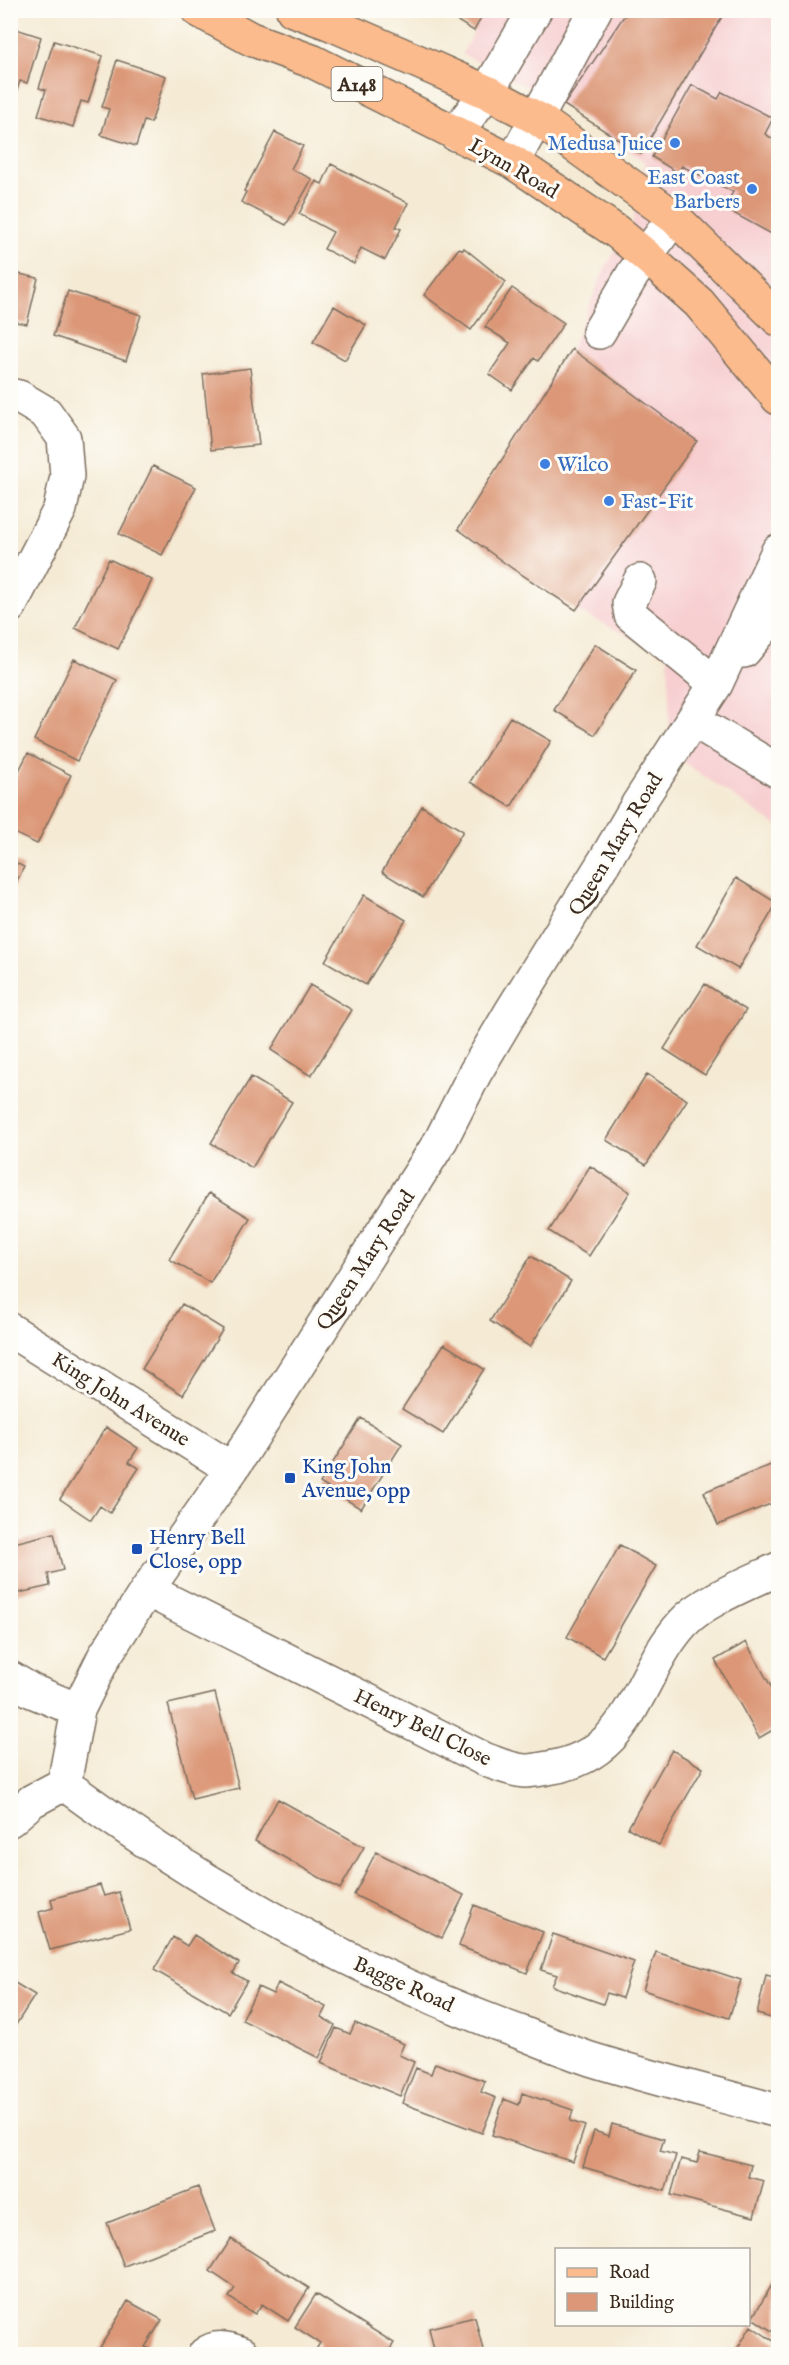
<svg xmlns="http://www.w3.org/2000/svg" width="789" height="2365" viewBox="0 0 789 2365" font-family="'IM FELL English',serif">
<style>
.built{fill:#f7cfd1}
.building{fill:#db9777}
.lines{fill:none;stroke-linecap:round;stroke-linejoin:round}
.minor-casing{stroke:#7c6e5e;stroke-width:36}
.major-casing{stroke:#7c6e5e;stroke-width:36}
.minor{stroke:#fff;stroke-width:33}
.major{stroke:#fbbb8d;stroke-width:33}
.shop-dot{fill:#3f7fe0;stroke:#fdfcf7;stroke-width:2}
.transit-dot{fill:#1a4fb4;stroke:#fdfcf7;stroke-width:2}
.labels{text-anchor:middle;stroke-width:6;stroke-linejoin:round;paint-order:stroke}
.shield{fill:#fdfcf7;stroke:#75695f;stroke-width:1.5}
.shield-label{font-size:20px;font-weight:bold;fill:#3b2a1e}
.shop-label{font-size:21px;fill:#366cbe;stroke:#fdfcf7;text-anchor:end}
.street-label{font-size:21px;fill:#3b2a1e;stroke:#fdfcf7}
.transit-label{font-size:21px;fill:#164399;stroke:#fdfcf7;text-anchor:start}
</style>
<rect width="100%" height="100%" fill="#fdfcf7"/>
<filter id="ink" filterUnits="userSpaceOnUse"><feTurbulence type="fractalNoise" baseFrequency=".0167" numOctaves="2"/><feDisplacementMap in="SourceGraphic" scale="12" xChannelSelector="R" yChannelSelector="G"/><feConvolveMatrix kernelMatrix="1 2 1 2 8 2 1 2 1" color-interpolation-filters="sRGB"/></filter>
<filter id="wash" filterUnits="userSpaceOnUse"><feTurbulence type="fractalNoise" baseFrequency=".008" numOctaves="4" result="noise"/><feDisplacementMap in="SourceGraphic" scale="24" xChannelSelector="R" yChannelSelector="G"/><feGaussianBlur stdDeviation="1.35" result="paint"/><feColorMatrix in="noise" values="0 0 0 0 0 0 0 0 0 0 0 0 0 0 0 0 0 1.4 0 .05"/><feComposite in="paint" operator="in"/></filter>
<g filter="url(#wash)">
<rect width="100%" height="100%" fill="#f5ebd5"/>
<path class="built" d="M 485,11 L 778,11 L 778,827 L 670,753 L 668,656 L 576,610 L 466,536 L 501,470 L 519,444 L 513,439 L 572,347 L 604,270 L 633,221 L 639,183 L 646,163 L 562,104 L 462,54 Z"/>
<g id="blocks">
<path class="building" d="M 439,10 L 485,10 L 474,31 Z
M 628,10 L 726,10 L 641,154 L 564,105 Z
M 10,27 L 41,37 L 27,83 L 20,81 L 11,108 Z
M 54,41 L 103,56 L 88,103 L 81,101 L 73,127 L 38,115 L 46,90 L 39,88 Z
M 117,60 L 166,76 L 151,123 L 144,121 L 136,146 L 101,135 L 109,109 L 102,107 Z
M 692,85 L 718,99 L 722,92 L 773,118 L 765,134 L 778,142 L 778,235 L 777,237 L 724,208 L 733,192 L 682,166 L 678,173 L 652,157 Z
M 275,132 L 303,146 L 291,169 L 312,179 L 286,225 L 241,202 L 246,192 L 244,191 Z
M 331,164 L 408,203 L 396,227 L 401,229 L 385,260 L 361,248 L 354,264 L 324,249 L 333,232 L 299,214 L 316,181 L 322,184 Z
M 459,248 L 463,250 L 464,248 L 506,282 L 471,330 L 424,295 Z
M 10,272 L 38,278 L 27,324 L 10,321 Z
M 512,288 L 564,323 L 538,361 L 534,358 L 512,390 L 489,374 L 510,343 L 485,327 Z
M 68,291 L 141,315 L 126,361 L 53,336 Z
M 334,306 L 366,325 L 345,360 L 313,342 Z
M 572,349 L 697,441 L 576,610 L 513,569 L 458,529 Z
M 250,368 L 259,445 L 211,450 L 203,374 Z
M 153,466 L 196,487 L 162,555 L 119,534 Z
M 109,559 L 152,580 L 118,649 L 75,628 Z
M 595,644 L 636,670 L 595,735 L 554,710 Z
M 74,659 L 117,680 L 77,761 L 34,740 Z
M 510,717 L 551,741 L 511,807 L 470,782 Z
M 28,753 L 71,775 L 37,844 L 10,831 L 10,788 Z
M 422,806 L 463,831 L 423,897 L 382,872 Z
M 10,860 L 24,867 L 10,894 Z
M 736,878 L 777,903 L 738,969 L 697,945 Z
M 364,895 L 406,920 L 366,985 L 325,961 Z
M 705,984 L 746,1010 L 705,1075 L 664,1049 Z
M 310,985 L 352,1010 L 311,1076 L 271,1050 Z
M 647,1074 L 687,1100 L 646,1165 L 606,1140 Z
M 251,1077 L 292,1102 L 252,1168 L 211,1143 Z
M 590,1166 L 630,1192 L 589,1256 L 549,1231 Z
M 209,1193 L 250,1218 L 210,1283 L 169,1259 Z
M 531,1256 L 571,1281 L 530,1347 L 490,1321 Z
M 182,1304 L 223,1329 L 183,1395 L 142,1369 Z
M 444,1344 L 484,1369 L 443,1434 L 402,1409 Z
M 361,1418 L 402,1444 L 361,1509 L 320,1483 Z
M 106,1427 L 138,1448 L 129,1462 L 139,1468 L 110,1513 L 100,1506 L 91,1520 L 60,1499 Z
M 778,1462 L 778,1501 L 718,1525 L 704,1492 Z
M 54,1533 L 63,1570 L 48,1574 L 50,1586 L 10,1595 L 10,1544 Z
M 620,1545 L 656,1566 L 603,1657 L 567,1637 Z
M 746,1642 L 778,1699 L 778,1727 L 759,1738 L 715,1660 Z
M 215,1693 L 239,1788 L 192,1799 L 168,1704 Z
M 672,1750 L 703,1768 L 659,1845 L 628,1828 Z
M 278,1799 L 364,1847 L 340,1889 L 255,1841 Z
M 376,1852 L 464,1895 L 442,1938 L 354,1895 Z
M 100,1885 L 104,1896 L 119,1892 L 130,1929 L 50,1950 L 39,1912 L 53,1908 L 51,1899 Z
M 474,1905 L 543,1932 L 527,1973 L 459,1946 Z
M 553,1934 L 634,1962 L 622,1998 L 607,1993 L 603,2004 L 552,1986 L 557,1975 L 541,1970 Z
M 194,1935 L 239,1963 L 233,1973 L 247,1981 L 228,2013 L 154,1970 L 173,1937 L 187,1946 Z
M 656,1952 L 741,1980 L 729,2018 L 643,1990 Z
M 766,1975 L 778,1978 L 778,2020 L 757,2014 Z
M 10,1980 L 35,1995 L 10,2034 Z
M 278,1983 L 326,2007 L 321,2017 L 335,2025 L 319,2058 L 242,2020 L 258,1987 L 273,1994 Z
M 355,2023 L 404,2044 L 399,2055 L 414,2062 L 400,2096 L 321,2063 L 336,2028 L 350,2034 Z
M 435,2063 L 485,2081 L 481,2092 L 496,2098 L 482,2133 L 402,2103 L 416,2068 L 431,2074 Z
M 522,2093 L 573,2110 L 570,2121 L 585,2126 L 573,2162 L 492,2135 L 504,2099 L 519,2105 Z
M 612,2124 L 664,2139 L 660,2151 L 676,2155 L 665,2191 L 583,2167 L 594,2131 L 609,2136 Z
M 700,2152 L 751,2165 L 748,2177 L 764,2181 L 754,2217 L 671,2195 L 681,2159 L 697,2163 Z
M 198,2187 L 215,2231 L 124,2266 L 107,2223 Z
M 231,2239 L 309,2288 L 288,2321 L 262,2304 L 255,2314 L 242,2306 L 229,2297 L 235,2288 L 210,2271 Z
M 778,2275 L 778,2335 L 752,2318 Z
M 316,2294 L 394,2343 L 387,2354 L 314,2353 L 320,2343 L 295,2327 Z
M 128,2301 L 162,2320 L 145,2347 L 158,2354 L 96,2354 Z
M 475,2317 L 484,2354 L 435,2354 L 429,2328 Z
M 751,2326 L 778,2344 L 778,2354 L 734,2354 Z"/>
</g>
</g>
<g filter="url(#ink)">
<use href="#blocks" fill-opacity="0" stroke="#7c6e5e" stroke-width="1.5"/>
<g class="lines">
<defs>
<path id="minor" d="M 455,134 L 487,92 L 535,10
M 513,162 L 595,10
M 599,332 L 633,274 L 674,217
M 10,395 L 19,397 L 46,413 L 64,438 L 67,476 L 60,509 L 10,606
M 640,581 L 629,603 L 631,615 L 716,684
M 744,651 L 778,610
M 693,720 L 778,771
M 10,1330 L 232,1469
M 147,1590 L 486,1760 C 498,1764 513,1771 526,1771 C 533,1771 541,1769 548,1768 C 635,1755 634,1677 683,1623 C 703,1601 751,1582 778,1569
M 10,1678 L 32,1691 L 78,1710
M 64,1784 C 204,1887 358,1973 522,2033 C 544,2042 567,2051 590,2059 C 652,2078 716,2094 778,2111
M 10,1820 L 32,1801 L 64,1784 L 78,1710 L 104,1657 L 147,1590 L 232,1469 L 441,1140 L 475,1073 L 511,1012 L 604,862 L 638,804 L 716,684 L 778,551
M 205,2354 C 216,2345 229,2348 242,2354"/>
<path id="major" d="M 198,10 L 251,39 L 314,62 L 513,162 L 617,232 L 646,256 L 699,303 L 778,398
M 293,10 L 329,23 L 435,69 L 487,92 L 538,119 L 674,217 L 778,319"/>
</defs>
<use href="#minor" class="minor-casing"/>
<use href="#major" class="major-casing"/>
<use href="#minor" class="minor"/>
<use href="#major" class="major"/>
</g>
</g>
<g class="shop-dot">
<circle cx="675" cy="143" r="6"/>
<circle cx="752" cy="189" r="6"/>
<circle cx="545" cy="464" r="6"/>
<circle cx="609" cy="501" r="6"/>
</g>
<g class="transit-dot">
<rect x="284" y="1472" width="12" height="12" rx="3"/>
<rect x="131" y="1543" width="12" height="12" rx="3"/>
</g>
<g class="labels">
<rect class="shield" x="331.5" y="67" width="51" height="34" rx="4.5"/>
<g class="shield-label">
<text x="357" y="91">A148</text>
</g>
<g class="shop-label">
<text x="663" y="150">Medusa Juice</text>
<text x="740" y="184">East Coast<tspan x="740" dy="24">Barbers</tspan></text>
<text x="557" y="471" text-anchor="start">Wilco</text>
<text x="621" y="508" text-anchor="start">Fast-Fit</text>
</g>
<g class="street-label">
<text transform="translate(514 168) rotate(30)" y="7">Lynn Road</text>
<text transform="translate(615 844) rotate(-59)" y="7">Queen Mary Road</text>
<text transform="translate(365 1260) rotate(-57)" y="7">Queen Mary Road</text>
<text transform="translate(121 1399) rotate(32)" y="7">King John Avenue</text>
<text transform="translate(423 1727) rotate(26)" y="7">Henry Bell Close</text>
<text transform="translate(404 1984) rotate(24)" y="7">Bagge Road</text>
</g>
<g class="transit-label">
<text x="302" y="1473">King John<tspan x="302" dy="24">Avenue, opp</tspan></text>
<text x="149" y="1544">Henry Bell<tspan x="149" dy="24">Close, opp</tspan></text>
</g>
</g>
<rect width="789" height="2365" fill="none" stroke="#fdfcf7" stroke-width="36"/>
<rect x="555" y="2248" width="195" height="78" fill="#fdfcf7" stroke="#afa8a0" stroke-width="1.5"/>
<rect x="567" y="2268" width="30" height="9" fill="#fbbb8d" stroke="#afa8a0" stroke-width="1.5"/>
<text x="609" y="2278" font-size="18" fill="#3b2a1e">Road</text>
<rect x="567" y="2293" width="30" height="18" fill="#db9777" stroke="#afa8a0" stroke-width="1.5"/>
<text x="609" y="2308" font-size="18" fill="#3b2a1e">Building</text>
</svg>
